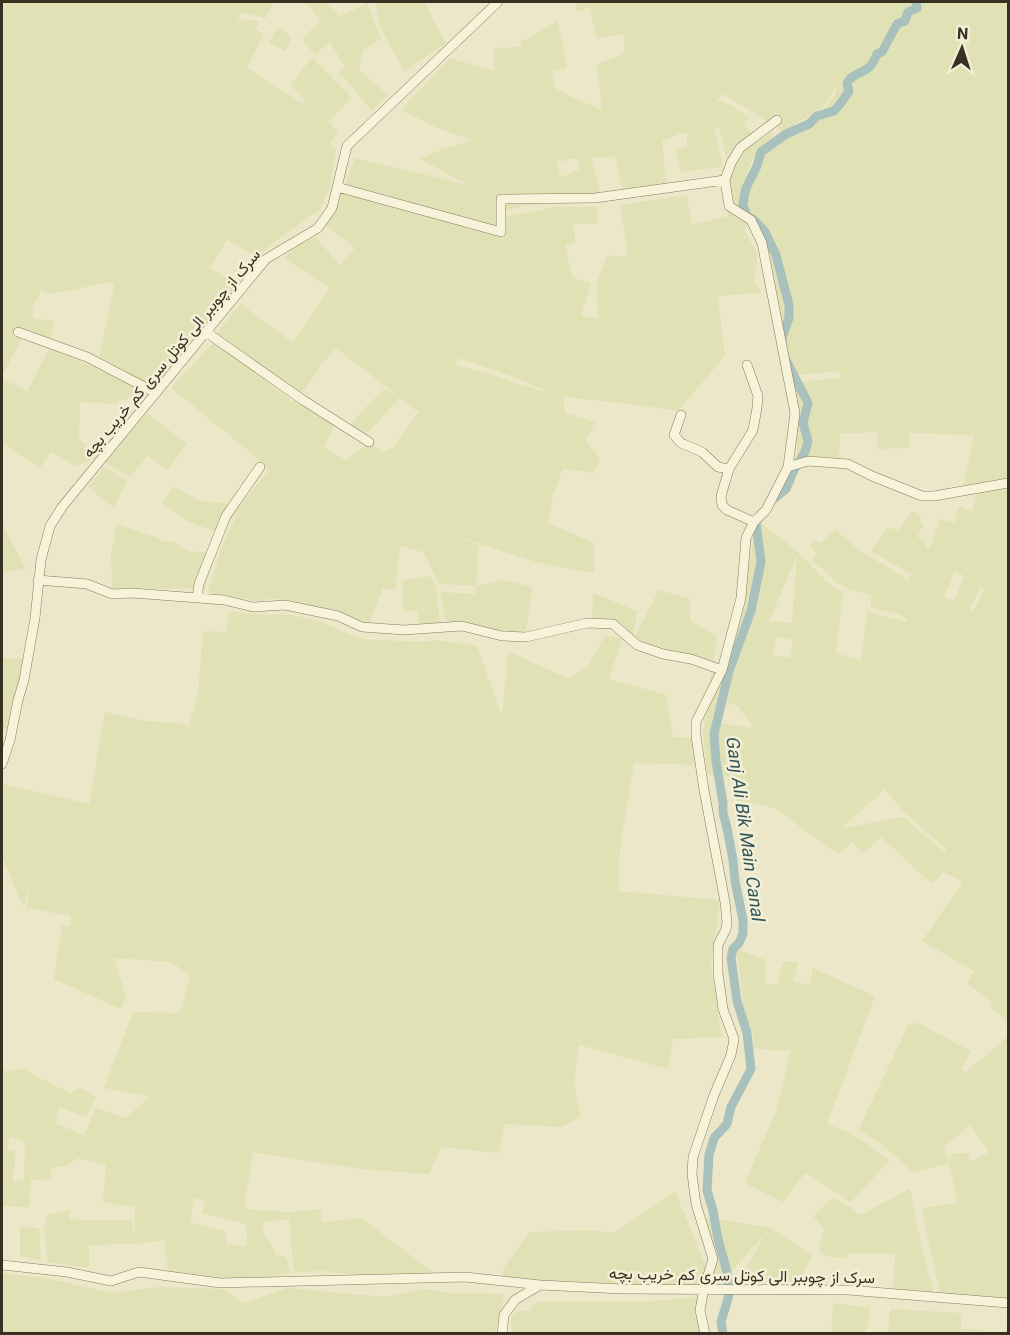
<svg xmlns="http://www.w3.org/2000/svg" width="1010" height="1335" viewBox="0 0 1010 1335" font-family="Georgia,Vazirmatn,serif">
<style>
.farmland{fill:#e1e1b6;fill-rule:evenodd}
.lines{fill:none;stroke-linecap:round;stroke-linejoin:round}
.canal{stroke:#a9c1bd;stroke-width:9}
.minor-casing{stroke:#877a5e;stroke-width:10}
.minor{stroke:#f7f3db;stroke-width:9}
.labels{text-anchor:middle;stroke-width:5;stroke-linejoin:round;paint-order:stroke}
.street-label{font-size:16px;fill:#393021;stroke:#f4f0d7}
.water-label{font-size:18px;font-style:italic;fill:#315457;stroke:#f4f0d7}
</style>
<rect width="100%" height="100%" fill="#ece7c8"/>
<path class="farmland" d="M 2,2 L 273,2 L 266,18 L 240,12 L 238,19 L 259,21 L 255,29 L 264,34 L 247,68 L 303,104 L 306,101 L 291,85 L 312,57 L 352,97 L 328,122 L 339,133 L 329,144 L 336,150 L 330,187 L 320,210 L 278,239 L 257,257 L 227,240 L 210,268 L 237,285 L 207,326 L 199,320 L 183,353 L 154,388 L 99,356 L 114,287 L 111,282 L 50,294 L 41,290 L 33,308 L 33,318 L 55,321 L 48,347 L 22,338 L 2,376 Z
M 304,2 L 326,2 L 340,17 L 367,3 L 381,39 L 362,51 L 359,70 L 388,95 L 372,111 L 348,82 L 338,73 L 345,67 L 330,42 L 315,55 L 302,39 L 320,21 L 311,8 Z
M 375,2 L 425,2 L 427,7 L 446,43 L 404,72 L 380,26 Z
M 575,2 L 1008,2 L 1008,482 L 963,487 L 974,436 L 969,435 L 909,433 L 909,448 L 877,449 L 878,432 L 840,434 L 839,459 L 797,460 L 795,382 L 841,378 L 840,371 L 787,376 L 774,298 L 751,219 L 743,229 L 758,254 L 754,281 L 762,293 L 718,296 L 725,356 L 678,411 L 630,404 L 563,397 L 565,413 L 595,422 L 586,441 L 600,459 L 593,474 L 589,472 L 563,469 L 551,499 L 553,500 L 548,523 L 594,543 L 594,573 L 539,563 L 449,534 L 479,546 L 476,586 L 503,580 L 532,587 L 526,632 L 506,633 L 446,623 L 440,592 L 475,594 L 476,586 L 439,584 L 423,552 L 400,546 L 395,591 L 383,588 L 368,627 L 320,609 L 273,598 L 261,601 L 208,593 L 220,552 L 239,509 L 222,534 L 189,522 L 162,504 L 174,486 L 200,501 L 241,505 L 268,471 L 250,452 L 171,388 L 214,342 L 290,399 L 315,411 L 335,425 L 324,447 L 346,461 L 369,442 L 382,452 L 395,447 L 394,446 L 420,410 L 415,410 L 400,398 L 365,435 L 351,424 L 366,407 L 384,389 L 397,395 L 336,348 L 322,364 L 298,400 L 215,335 L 241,304 L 293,343 L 330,288 L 283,258 L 301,244 L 316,237 L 340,266 L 355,248 L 325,225 L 341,196 L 355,158 L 468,185 L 420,159 L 440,150 L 473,140 L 440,129 L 401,110 L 450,58 L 494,71 L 494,48 L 521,47 L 521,42 L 558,21 L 567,68 L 552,71 L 555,88 L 573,98 L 602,110 L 597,64 L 614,58 L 625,51 L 623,34 L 597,39 L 589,7 L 577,12 ZM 836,86 L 836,94 L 826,108 L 814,117 L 781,134 L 771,143 L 758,157 L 750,174 L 742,209 L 748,216 L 738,210 L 742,186 L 752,160 L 775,134 L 771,132 L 758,141 L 744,125 L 750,118 L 732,106 L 717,100 L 723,94 L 783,131 L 824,107 ZM 719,128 L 728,165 L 725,190 L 728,216 L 692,225 L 687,195 L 620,205 L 628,257 L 607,255 L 597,282 L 598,319 L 581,316 L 591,284 L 572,277 L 565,244 L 575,243 L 574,224 L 597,224 L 597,206 L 573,207 L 560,206 L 505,217 L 504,210 L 554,200 L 601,198 L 592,158 L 615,156 L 624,198 L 667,192 L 662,141 L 679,134 L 687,133 L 687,147 L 676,149 L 680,172 L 723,167 L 714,129 ZM 572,159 L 580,159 L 579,169 L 560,178 L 557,162 ZM 458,358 L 517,378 L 550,393 L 518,384 L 490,374 L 455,365 Z
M 277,27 L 292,37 L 285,51 L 269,43 Z
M 49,349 L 73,358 L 147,391 L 113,404 L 80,402 L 79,440 L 101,455 L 76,466 L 51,452 L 40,468 L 2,443 L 2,380 L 19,386 L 27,391 Z
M 147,413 L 187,444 L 167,470 L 148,456 L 130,477 L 105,463 Z
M 104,467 L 127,481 L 114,508 L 88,487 Z
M 1008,487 L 1008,1021 L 990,1007 L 992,1003 L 967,983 L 974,971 L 922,941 L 963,882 L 943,872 L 933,883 L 930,882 L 881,837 L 863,854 L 852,842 L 838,854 L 774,808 L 737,800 L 742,779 L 707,775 L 703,734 L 712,667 L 728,669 L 734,649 L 757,520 L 798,552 L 827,582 L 843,592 L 836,653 L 861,660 L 867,611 L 905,622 L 908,620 L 899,614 L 870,608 L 872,595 L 850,590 L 835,581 L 811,559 L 816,555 L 810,545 L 815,540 L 821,543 L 835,529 L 858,549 L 908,580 L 911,574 L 871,551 L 888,527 L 899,531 L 912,511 L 921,515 L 920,522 L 924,525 L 917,537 L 926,541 L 925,548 L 930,548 L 940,519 L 954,523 L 959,506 L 972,511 L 977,492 ZM 797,555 L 792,623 L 769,621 ZM 955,571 L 964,576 L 954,601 L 944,597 ZM 980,587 L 985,589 L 973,612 L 970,609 ZM 777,637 L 793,640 L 789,658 L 773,655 ZM 722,702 L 738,706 L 754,728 L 719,723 ZM 885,789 L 905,813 L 946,849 L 946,854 L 903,817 L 842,828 Z
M 2,524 L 26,569 L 2,572 Z
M 117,524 L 156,537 L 164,542 L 172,541 L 189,551 L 216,554 L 203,592 L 187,588 L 174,589 L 130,588 L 112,589 L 111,554 Z
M 430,576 L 436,585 L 440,625 L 418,627 L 418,610 L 404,612 L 402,581 Z
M 659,590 L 690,599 L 690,621 L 717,636 L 713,662 L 643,646 L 644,643 L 635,636 Z
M 593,593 L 637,611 L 634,636 L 592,620 Z
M 229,611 L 253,614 L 293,615 L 321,622 L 361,639 L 420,642 L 437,640 L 477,646 L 502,717 L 508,651 L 569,679 L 589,665 L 605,635 L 622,639 L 609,679 L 666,695 L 673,737 L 691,738 L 695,765 L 634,763 L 620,848 L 618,891 L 720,900 L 711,967 L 722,1037 L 673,1039 L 668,1069 L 579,1045 L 574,1082 L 580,1117 L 562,1127 L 505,1124 L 499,1153 L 441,1147 L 429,1174 L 360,1169 L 253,1152 L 244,1209 L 289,1212 L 321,1209 L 321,1222 L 362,1218 L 440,1278 L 392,1279 L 322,1271 L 294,1272 L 289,1220 L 264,1221 L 262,1232 L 270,1242 L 276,1254 L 286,1257 L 291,1273 L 264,1278 L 219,1278 L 168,1272 L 164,1240 L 135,1244 L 89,1245 L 89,1268 L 48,1262 L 44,1230 L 47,1215 L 69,1210 L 70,1219 L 88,1220 L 132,1220 L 135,1237 L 135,1206 L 122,1206 L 103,1202 L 106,1165 L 77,1158 L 69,1165 L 50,1168 L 52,1179 L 31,1180 L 29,1207 L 2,1206 L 2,1071 L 27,1069 L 30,1073 L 70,1093 L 80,1088 L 96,1097 L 86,1117 L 59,1107 L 55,1123 L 84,1135 L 96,1108 L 126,1118 L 150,1096 L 104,1088 L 133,1012 L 180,1013 L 190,975 L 171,962 L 114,958 L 126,997 L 121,1009 L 54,979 L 62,925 L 70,926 L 71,916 L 26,908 L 31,885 L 23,907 L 2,856 L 2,784 L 89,804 L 105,712 L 146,721 L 186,724 L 188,728 L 198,694 L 203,631 L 226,632 ZM 9,1137 L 25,1142 L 24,1180 L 13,1182 L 16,1149 L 8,1151 ZM 194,1198 L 205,1201 L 202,1213 L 246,1224 L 247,1247 L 227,1244 L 225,1231 L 190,1222 Z
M 2,658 L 26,659 L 12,730 L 2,728 Z
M 737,949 L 765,960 L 766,983 L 777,985 L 783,961 L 798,963 L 793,981 L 810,985 L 813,968 L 875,996 L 827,1124 L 851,1133 L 890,1160 L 851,1202 L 805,1173 L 783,1202 L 745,1183 L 776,1111 L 791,1050 L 770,1050 L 753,1048 L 754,1031 L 746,1031 Z
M 918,1023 L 971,1051 L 962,1068 L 966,1072 L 1008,1036 L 1008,1301 L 941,1298 L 921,1208 L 958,1203 L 949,1163 L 912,1173 L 898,1158 L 877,1141 L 858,1130 L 909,1024 ZM 971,1125 L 989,1152 L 971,1162 L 968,1153 L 952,1154 L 949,1162 L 944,1146 Z
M 910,1188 L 923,1253 L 936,1299 L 893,1295 L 895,1254 L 847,1254 L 847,1258 L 829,1257 L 819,1251 L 820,1242 L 824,1230 L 813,1216 L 834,1197 L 861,1215 Z
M 675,1191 L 702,1258 L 712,1285 L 613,1285 L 501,1278 L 504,1268 L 529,1232 L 595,1230 L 614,1233 Z
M 695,1217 L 726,1220 L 770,1228 L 813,1255 L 797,1285 L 739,1279 L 767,1232 L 718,1286 Z
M 20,1227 L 39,1228 L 41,1260 L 20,1256 Z
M 2,1273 L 45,1278 L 113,1293 L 158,1287 L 224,1289 L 243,1304 L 287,1288 L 386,1297 L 424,1289 L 452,1293 L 505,1294 L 495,1333 L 2,1334 Z
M 702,1297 L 706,1334 L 511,1334 L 511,1317 L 518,1311 L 528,1311 L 537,1302 L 641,1302 Z
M 833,1303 L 870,1308 L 866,1333 L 831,1333 Z
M 890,1309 L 962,1313 L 961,1329 L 986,1330 L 985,1333 L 888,1333 Z"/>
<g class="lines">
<path class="canal" d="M 782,344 L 782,338 L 789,318 L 789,305 L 776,255 L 765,232 L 754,220 L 747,216 L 743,205 L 744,197 L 746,188 L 757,166 L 761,152 L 786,134 L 809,124 L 817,116 L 834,111 L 841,103 L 849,91 L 847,83 C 856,68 868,78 877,54 L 882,52 L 897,24 L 905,21 L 908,12 L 917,8 L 916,2
M 771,501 L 786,489 L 794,470 L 805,452 L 808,441 L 803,423 L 808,403 L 786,360
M 723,1334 L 721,1322 L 729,1295 L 727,1272 L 718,1239 L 713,1211 L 707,1190 L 709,1155 L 714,1138 L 727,1124 L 731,1107 L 751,1069 L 747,1033 L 737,1001 L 731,958 L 733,949 L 739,943 L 743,934 L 743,920 L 735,881 L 733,860 L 727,828 L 723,813 L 723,803 L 716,761 L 714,734 L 729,671 L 751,611 L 761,562 L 756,523 L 759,516"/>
<defs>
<path id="minor" d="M 777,120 L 740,148 L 731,163 L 725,180 L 729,206 L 751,220 L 762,243 L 795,413 L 788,467
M 337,187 L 501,232 L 501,199 L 595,198 L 725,180
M 18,332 L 87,357 L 156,393
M 206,332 L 303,400 L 369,442
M 747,365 L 758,396 L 757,408 L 753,430 L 729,469 L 721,496 L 722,505 L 727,510 L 754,522
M 681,415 L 674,435 L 681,443 L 702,452 L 718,467 L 729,469
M 38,580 L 87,584 L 112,594 L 133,593 L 224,600 L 253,607 L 285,605 L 338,616 L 362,627 L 404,630 L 462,626 L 502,636 L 526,637 L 587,623 L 613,624 L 637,645 L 663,654 L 691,659 L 722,670 L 741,598 L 746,538 L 754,522 L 766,510 L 788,467 L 808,461 L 848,464 L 872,476 L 922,496 L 934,496 L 1008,483
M 197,598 L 199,584 L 226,516 L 260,467
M 2,764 L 10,740 L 18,700 L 24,680 L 35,618 L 41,560 L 50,526 L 62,507 L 266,259 L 318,228 L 332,208 L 347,146 L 498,2
M 2,1265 L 67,1272 L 111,1281 L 139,1272 L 220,1283 L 465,1277 L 540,1285
M 502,1334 L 504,1315 L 515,1300 L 540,1285 L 622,1289 L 848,1290 L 1008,1303
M 705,1334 L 700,1310 L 704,1288 L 713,1259 L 696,1204 L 692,1174 L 693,1157 L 714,1095 L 731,1055 L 734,1039 L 723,1009 L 718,973 L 718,945 L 726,929 L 727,922 L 725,902 L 704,790 L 696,736 L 696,722 L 722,670"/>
</defs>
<use href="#minor" class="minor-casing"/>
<use href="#minor" class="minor"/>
</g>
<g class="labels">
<g class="street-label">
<text transform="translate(171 353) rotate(-50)" y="6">سرک از چوببر الی کوتل سری کم خریب بچه</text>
<text transform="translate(742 1275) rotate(1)" y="6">سرک از چوببر الی کوتل سری کم خریب بچه</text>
</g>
<g class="water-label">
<text transform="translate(745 828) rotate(82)" y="6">Ganj Ali Bik Main Canal</text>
</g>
</g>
<rect width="1010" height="1335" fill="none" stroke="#393021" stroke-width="6"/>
<g transform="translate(962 48) rotate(3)" stroke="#f4f0d7" stroke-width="4.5" paint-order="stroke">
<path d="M0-4.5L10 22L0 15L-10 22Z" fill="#393021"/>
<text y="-9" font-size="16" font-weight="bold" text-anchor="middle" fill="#393021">N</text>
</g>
</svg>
